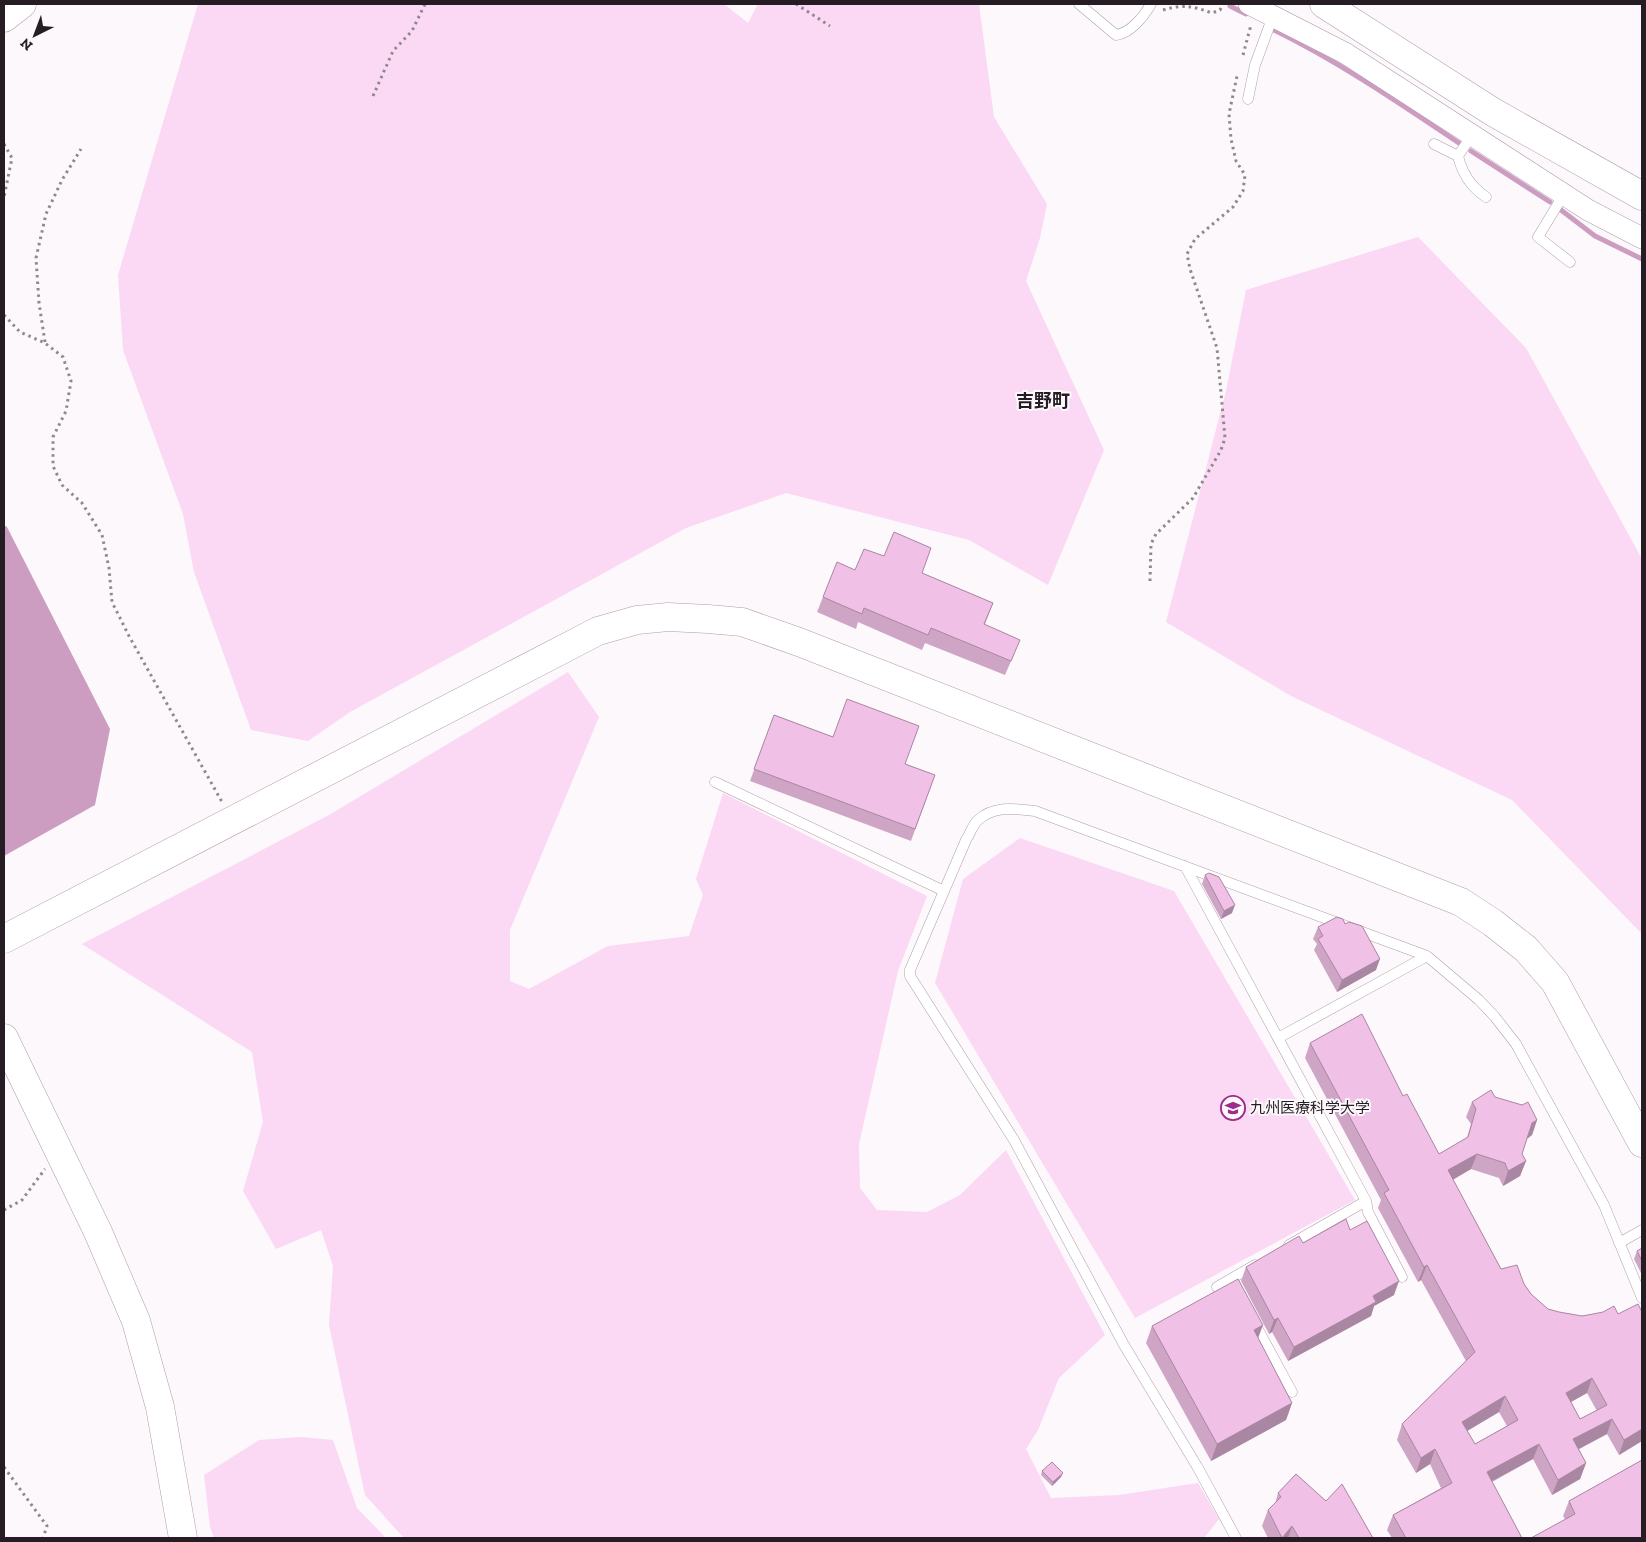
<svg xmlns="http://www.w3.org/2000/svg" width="1646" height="1542" viewBox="0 0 1646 1542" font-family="'Zilla Slab','Noto Sans JP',serif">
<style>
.green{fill:#fbd8f3}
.water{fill:#cc9dc1}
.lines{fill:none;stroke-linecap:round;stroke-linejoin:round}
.stream{stroke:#cc9dc1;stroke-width:5}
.lane-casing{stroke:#b09cac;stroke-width:11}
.street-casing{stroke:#b09cac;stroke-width:22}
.secondary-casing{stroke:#b09cac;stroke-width:29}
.path{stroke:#8f898d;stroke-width:3;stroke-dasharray:2.5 4;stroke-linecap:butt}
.lane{stroke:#fff;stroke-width:10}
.street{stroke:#fff;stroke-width:21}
.secondary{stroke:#fff;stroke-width:28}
.wall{fill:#cfa5c6;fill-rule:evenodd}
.shaded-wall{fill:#a986a1}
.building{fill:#f1c0e6;stroke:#a986a1;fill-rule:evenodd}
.labels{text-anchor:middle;stroke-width:4;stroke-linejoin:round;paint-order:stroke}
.poi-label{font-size:15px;fill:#251d23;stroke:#fcf8fb;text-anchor:start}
.quarter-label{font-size:18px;font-weight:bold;fill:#251d23;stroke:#fcf8fb}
</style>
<rect width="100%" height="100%" fill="#fcf8fb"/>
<path class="green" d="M 198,4 L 724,4 L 748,23 L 758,4 L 979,4 L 994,117 L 1047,204 L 1040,238 L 1026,281 L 1104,450 L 1048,585 L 969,540 L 786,493 L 686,528 L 350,712 L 308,741 L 251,730 L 194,572 L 183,514 L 123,350 L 118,275 Z
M 1418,237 L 1526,348 L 1642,559 L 1642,934 L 1512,800 L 1291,696 L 1166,622 L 1226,391 L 1246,290 Z
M 568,672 L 599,717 L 510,930 L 510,981 L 529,989 L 608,946 L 689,936 L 703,895 L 696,879 L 723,793 L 927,896 L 898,971 L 859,1144 L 860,1188 L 877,1210 L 927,1212 L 960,1195 L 1006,1150 L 1105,1335 L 1059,1378 L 1038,1430 L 1026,1449 L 1051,1498 L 1119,1495 L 1198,1483 L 1219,1519 L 1204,1538 L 404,1538 L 365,1495 L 329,1325 L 333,1266 L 321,1230 L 276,1249 L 243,1191 L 263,1122 L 252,1052 L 82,944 L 329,815 Z
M 1020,838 L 1174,891 L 1355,1200 L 1135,1318 L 935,983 L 963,879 Z
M 301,1437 L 333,1440 L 357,1508 L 386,1538 L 214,1538 L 210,1527 L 204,1475 L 259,1440 Z"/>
<path class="water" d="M 4,525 L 7,527 L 110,729 L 95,805 L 4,856 Z"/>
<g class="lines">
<path class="stream" d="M 1230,6 L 1246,14
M 1272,29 C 1338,61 1398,102 1459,143
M 1471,151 L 1550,202
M 1561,210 L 1595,236 L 1642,259"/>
<defs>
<path id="lane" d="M 1079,4 L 1116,35 C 1131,33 1144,16 1151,4
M 1248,99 L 1255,65 L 1273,16
M 1472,135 L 1458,156 C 1462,173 1471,187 1486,197
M 1434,144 L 1458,156
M 1564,194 L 1538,237 L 1570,262
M 715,782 L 944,891
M 1185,866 L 1366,1201 L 1368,1212 L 1402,1277
M 1278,1038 L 1427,956
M 1619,1243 L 1642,1230
M 1289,1245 L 1366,1201
M 1217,1287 L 1255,1265
M 1254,1322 L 1292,1392
M 1236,1538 L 1198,1468 L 1124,1345 L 1014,1140 L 910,976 L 910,970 L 966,840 C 970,834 973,824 978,820 C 995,805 1016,809 1035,811 L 1427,956 L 1479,1000 L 1495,1017 L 1516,1044 L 1604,1205 L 1642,1298"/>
<path id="street" d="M 1249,4 L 1345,53 L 1588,210 L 1642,238"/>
<path id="secondary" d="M 1324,4 L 1493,112 L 1642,196
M 4,18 L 22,4
M 4,939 L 598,631 L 637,620 L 668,617 L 708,619 L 742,622 L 799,642 L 1461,902 L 1493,923 L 1526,949 L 1555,982 L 1642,1143
M 4,1038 L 98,1232 L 136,1321 L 160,1407 L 183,1538"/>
</defs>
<use href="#lane" class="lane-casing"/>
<use href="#street" class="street-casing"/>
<use href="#secondary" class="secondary-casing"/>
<path class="path" d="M 796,4 L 830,26
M 1163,10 C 1184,4 1192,6 1212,13 L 1220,10 L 1223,4
M 1243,55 L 1251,25
M 373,96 L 393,51 L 412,31 L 425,4
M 4,144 L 12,158 L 4,197
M 4,315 L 20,332 L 45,343 L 63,357 L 71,381 L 66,411 L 53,437 L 53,466 L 62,485 L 82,503 L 102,535 L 109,568 L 112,602 L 129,636 L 222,802
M 45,342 L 39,303 L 36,258 L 46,214 L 62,180 L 81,149
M 1150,581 L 1151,544 L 1156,534 L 1193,498 L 1221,450 L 1225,438 L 1217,348 L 1190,269 L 1187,254 L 1195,239 L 1233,207 L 1243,191 L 1245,175 L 1236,161 L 1231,139 L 1229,114 L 1237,76
M 4,1210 L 22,1200 L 45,1169
M 4,1467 L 47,1526 L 43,1538"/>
<use href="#lane" class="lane"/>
<use href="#street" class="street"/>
<use href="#secondary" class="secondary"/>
</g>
<path class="wall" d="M 855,570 L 922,573 L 993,603 L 985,624 L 1014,654 L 1005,675 L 925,643 L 922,650 L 858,622 L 856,629 L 817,612 L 823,597 Z
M 774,715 L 935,775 L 911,841 L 750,781 Z
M 1205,875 L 1232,913 L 1221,919 L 1202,884 Z
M 1345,924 L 1376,970 L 1337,992 L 1314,950 L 1317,944 L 1313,939 L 1318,927 Z
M 1310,1043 L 1403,1096 L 1439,1154 L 1467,1138 L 1471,1124 L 1466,1117 L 1472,1102 L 1495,1097 L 1537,1120 L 1532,1135 L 1527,1138 L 1522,1154 L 1526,1161 L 1520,1176 L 1503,1186 L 1499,1178 L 1471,1169 L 1453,1180 L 1501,1269 L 1524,1284 L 1531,1294 L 1642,1441 L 1619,1455 L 1607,1434 L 1578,1449 L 1586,1463 L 1580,1479 L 1552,1495 L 1533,1459 L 1492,1482 L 1522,1538 L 1392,1538 L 1387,1530 L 1393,1515 L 1441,1488 L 1430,1464 L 1416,1473 L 1397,1440 L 1402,1424 L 1466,1361 L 1421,1280 L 1418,1282 L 1378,1208 L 1381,1200 L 1305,1058 ZM 1587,1393 L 1597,1411 L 1580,1419 L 1571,1402 ZM 1499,1412 L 1507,1426 L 1475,1444 L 1467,1431 Z
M 1350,1230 L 1394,1295 L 1374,1306 L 1371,1316 L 1288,1361 L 1272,1332 L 1269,1334 L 1241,1281 L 1246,1267 L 1303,1243 Z
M 1642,1248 L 1642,1275 L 1634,1259 L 1637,1251 Z
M 1152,1326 L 1258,1338 L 1292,1403 L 1286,1420 L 1211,1461 L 1146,1343 Z
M 1042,1471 L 1061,1477 L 1052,1486 L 1041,1475 Z
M 1278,1493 L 1326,1501 L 1373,1538 L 1268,1538 L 1262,1526 L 1268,1510 L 1275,1504 Z
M 1569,1501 L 1642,1538 L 1565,1519 L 1563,1516 Z"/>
<path class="shaded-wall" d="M 1235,905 L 1232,913 L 1221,919 L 1224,911 Z
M 1380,959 L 1376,970 L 1337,992 L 1342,980 Z
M 1537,1120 L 1532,1135 L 1527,1139 L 1532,1123 Z
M 1477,1154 L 1471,1169 L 1443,1185 L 1448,1170 Z
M 1526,1161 L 1520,1176 L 1503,1186 L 1508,1171 Z
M 1427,1265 L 1421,1280 L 1418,1282 L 1424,1267 Z
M 1399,1281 L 1394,1295 L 1374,1306 L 1371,1316 L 1288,1361 L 1294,1347 L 1373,1296 Z
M 1278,1318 L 1272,1332 L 1269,1334 L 1274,1320 Z
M 1263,1325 L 1257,1341 L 1254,1330 Z
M 1592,1378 L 1587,1393 L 1560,1408 L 1566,1393 Z
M 1505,1396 L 1499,1412 L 1457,1437 L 1462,1422 Z
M 1292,1403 L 1286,1420 L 1211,1461 L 1217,1444 Z
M 1612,1419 L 1607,1434 L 1568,1455 L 1573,1439 Z
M 1642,1429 L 1642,1441 L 1619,1455 L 1624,1440 Z
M 1539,1444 L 1533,1459 L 1481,1487 L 1487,1472 Z
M 1435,1449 L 1430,1464 L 1416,1473 L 1421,1458 Z
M 1586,1463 L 1580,1479 L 1552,1495 L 1558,1480 Z
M 1063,1473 L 1061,1477 L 1052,1486 L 1053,1482 Z
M 1292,1526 L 1288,1538 L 1281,1538 L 1282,1538 Z"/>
<path class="building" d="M 894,532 L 931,548 L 922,573 L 993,603 L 984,624 L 1020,640 L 1011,661 L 931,628 L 928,635 L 864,608 L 862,614 L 823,597 L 837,562 L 855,570 L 864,549 L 884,556 Z
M 847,699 L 919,726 L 905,764 L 935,775 L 915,829 L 754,769 L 774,715 L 833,737 Z
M 1209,873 L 1219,877 L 1235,905 L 1224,911 L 1205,875 Z
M 1337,917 L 1343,919 L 1345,924 L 1349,922 L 1362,926 L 1380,959 L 1342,980 L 1318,939 L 1323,936 L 1318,927 Z
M 1362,1014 L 1403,1096 L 1407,1094 L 1439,1154 L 1468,1137 L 1476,1109 L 1472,1102 L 1491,1090 L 1495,1097 L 1522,1105 L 1528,1102 L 1537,1120 L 1532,1123 L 1522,1154 L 1526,1161 L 1508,1171 L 1505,1163 L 1477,1154 L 1448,1170 L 1501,1269 L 1517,1265 L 1524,1284 L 1531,1294 L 1548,1309 L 1559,1312 L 1582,1316 L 1593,1314 L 1603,1312 L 1614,1306 L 1618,1314 L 1638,1304 L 1642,1312 L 1642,1429 L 1624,1440 L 1612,1419 L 1573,1439 L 1586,1463 L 1558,1480 L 1539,1444 L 1487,1472 L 1522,1538 L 1406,1538 L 1393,1515 L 1452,1483 L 1435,1449 L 1421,1458 L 1402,1424 L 1475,1352 L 1427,1265 L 1424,1267 L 1384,1193 L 1389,1190 L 1310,1043 ZM 1592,1378 L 1607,1405 L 1580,1419 L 1566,1393 ZM 1505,1396 L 1518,1420 L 1475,1444 L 1462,1422 Z
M 1346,1219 L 1350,1230 L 1367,1221 L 1399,1281 L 1373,1296 L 1376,1302 L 1294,1347 L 1278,1318 L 1274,1320 L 1246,1267 L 1299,1236 L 1303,1243 Z
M 1642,1248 L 1642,1261 L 1637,1251 Z
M 1238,1279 L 1263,1325 L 1254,1330 L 1292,1403 L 1217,1444 L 1152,1326 Z
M 1642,1460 L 1642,1538 L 1531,1538 L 1575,1514 L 1569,1501 Z
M 1052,1462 L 1063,1473 L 1053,1482 L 1042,1471 Z
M 1296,1474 L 1326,1501 L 1342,1484 L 1373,1538 L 1299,1538 L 1292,1526 L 1282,1538 L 1268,1510 L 1281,1497 L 1278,1493 Z"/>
<defs>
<symbol id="university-ring" viewBox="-11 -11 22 22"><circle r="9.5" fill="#fcf8fb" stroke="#9c2d8c" stroke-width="1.5"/><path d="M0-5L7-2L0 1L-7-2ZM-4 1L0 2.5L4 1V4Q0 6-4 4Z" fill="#9c2d8c"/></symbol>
</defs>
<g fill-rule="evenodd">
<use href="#university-ring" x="1219" y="1094" width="28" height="28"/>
</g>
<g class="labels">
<g class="poi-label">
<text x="1250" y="1113">九州医療科学大学</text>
</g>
<g class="quarter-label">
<text x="1043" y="407">吉野町</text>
</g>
</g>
<rect width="1646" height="1542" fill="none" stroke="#251d23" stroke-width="10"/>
<g transform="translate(35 35) rotate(222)" stroke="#fcf8fb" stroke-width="4" paint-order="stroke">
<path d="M0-4L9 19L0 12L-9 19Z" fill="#251d23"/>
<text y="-8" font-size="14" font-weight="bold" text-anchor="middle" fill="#251d23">N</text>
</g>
</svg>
